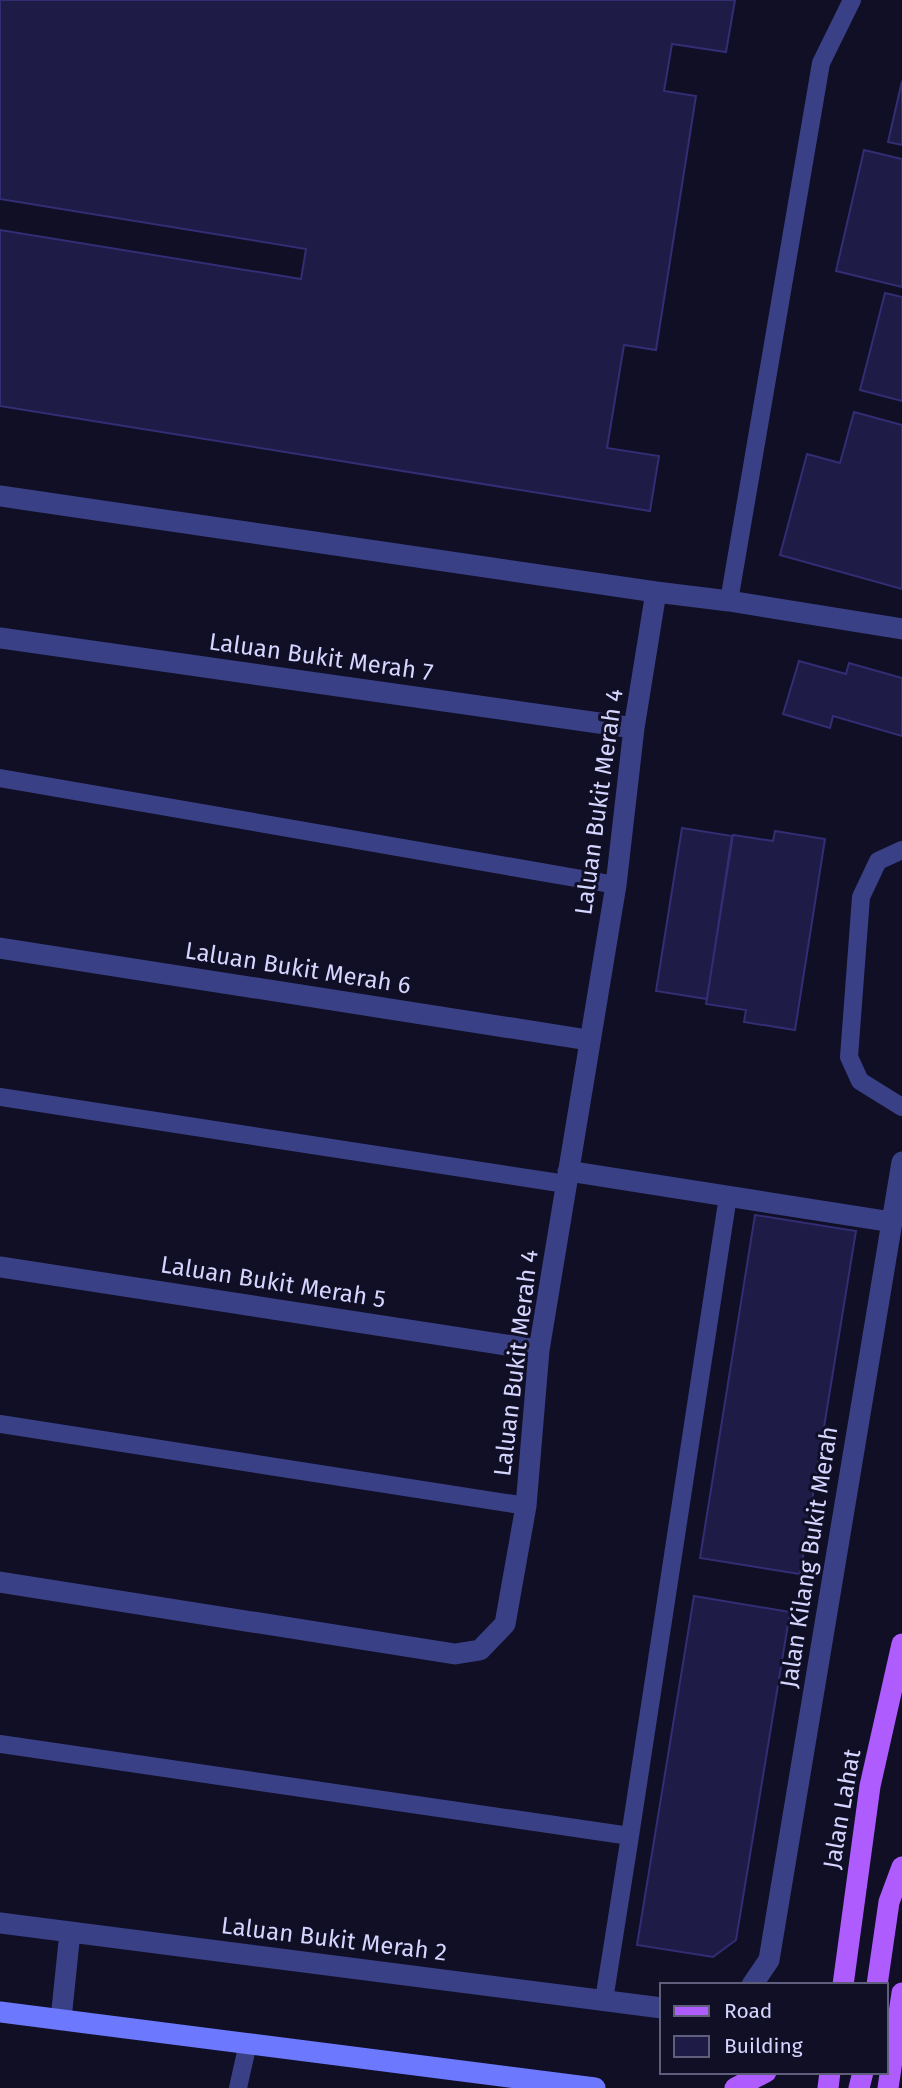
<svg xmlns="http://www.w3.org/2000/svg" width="902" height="2088" viewBox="0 0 902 2088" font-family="'Fira Sans',sans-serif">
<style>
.building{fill:#1f1b47;stroke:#332d74;stroke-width:2}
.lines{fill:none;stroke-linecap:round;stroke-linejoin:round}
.lane{stroke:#3a4085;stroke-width:18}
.street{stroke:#3a4085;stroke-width:21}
.secondary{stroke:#6c79ff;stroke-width:21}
.primary{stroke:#af5cff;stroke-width:21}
.labels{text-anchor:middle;stroke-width:6;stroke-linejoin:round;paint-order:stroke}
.street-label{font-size:24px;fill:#d5d5ff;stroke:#100f26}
</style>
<rect width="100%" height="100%" fill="#100f26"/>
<path class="building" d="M 0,0 L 735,0 L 726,52 L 672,44 L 664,91 L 696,96 L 656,350 L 624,345 L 607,448 L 659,456 L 650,511 L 0,406 L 0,230 L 301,279 L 306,249 L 0,199 Z
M 902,81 L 902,145 L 888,142 Z
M 864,150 L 902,159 L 902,287 L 836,271 Z
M 885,293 L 902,297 L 902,401 L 860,390 Z
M 854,412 L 902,425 L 902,589 L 780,555 L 807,454 L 840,463 Z
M 799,661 L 846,674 L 849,663 L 902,678 L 902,736 L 833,716 L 830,728 L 783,714 Z
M 682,828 L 732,836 L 707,999 L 656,991 Z
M 775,831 L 825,839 L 795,1030 L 744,1022 L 746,1010 L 706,1004 L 733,835 L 773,841 Z
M 755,1215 L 856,1231 L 800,1574 L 700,1558 Z
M 694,1596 L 790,1612 L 736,1940 L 713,1957 L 637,1945 Z"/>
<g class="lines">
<path class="lane" d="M 729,601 L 821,63 L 852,0
M 0,778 L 616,885
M 902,850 L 878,861 L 861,897 L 849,1057 L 860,1081 L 902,1107
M 0,1097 L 566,1184
M 0,1424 L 526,1506
M 0,1744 L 630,1836 L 604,2000
M 630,1836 L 728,1196
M 238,2088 L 248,2043"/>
<path class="street" d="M 0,496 L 656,592 L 729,601 L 902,629
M 0,638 L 634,728
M 0,948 L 588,1040
M 568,1171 L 892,1222
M 0,1267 L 539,1350
M 0,1582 L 455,1654 L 480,1650 L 505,1624 L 526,1506 L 539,1350 L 616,885 L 634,728 L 656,592
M 0,1923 L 662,2008
M 752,1985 L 769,1960 L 902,1162
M 61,2019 L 70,1932"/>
<path class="secondary" d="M 0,2012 L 595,2088"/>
<path class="primary" d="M 843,1985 L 870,1786 L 902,1644
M 877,1985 L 889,1902 L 902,1867
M 735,2088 L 766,2072
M 828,2088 L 830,2072
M 859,2088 L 863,2072
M 888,2088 L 902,1993"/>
</g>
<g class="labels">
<g class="street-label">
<text transform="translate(321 657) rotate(8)" y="8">Laluan Bukit Merah 7</text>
<text transform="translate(599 802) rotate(-82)" y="8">Laluan Bukit Merah 4</text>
<text transform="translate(298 968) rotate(9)" y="8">Laluan Bukit Merah 6</text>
<text transform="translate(273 1282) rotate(9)" y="8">Laluan Bukit Merah 5</text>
<text transform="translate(516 1363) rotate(-83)" y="8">Laluan Bukit Merah 4</text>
<text transform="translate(809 1557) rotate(-81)" y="8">Jalan Kilang Bukit Merah</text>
<text transform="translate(842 1809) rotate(-80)" y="8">Jalan Lahat</text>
<text transform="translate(334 1939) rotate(7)" y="8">Laluan Bukit Merah 2</text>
</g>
</g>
<rect x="660" y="1983" width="228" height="91" fill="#100f26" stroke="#5f5e7d" stroke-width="2"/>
<rect x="674" y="2006" width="35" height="10" fill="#af5cff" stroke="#5f5e7d" stroke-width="2"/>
<text x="724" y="2018" font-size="21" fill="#d5d5ff">Road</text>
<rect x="674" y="2036" width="35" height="21" fill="#1f1b47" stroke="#5f5e7d" stroke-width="2"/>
<text x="724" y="2053" font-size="21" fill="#d5d5ff">Building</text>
</svg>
